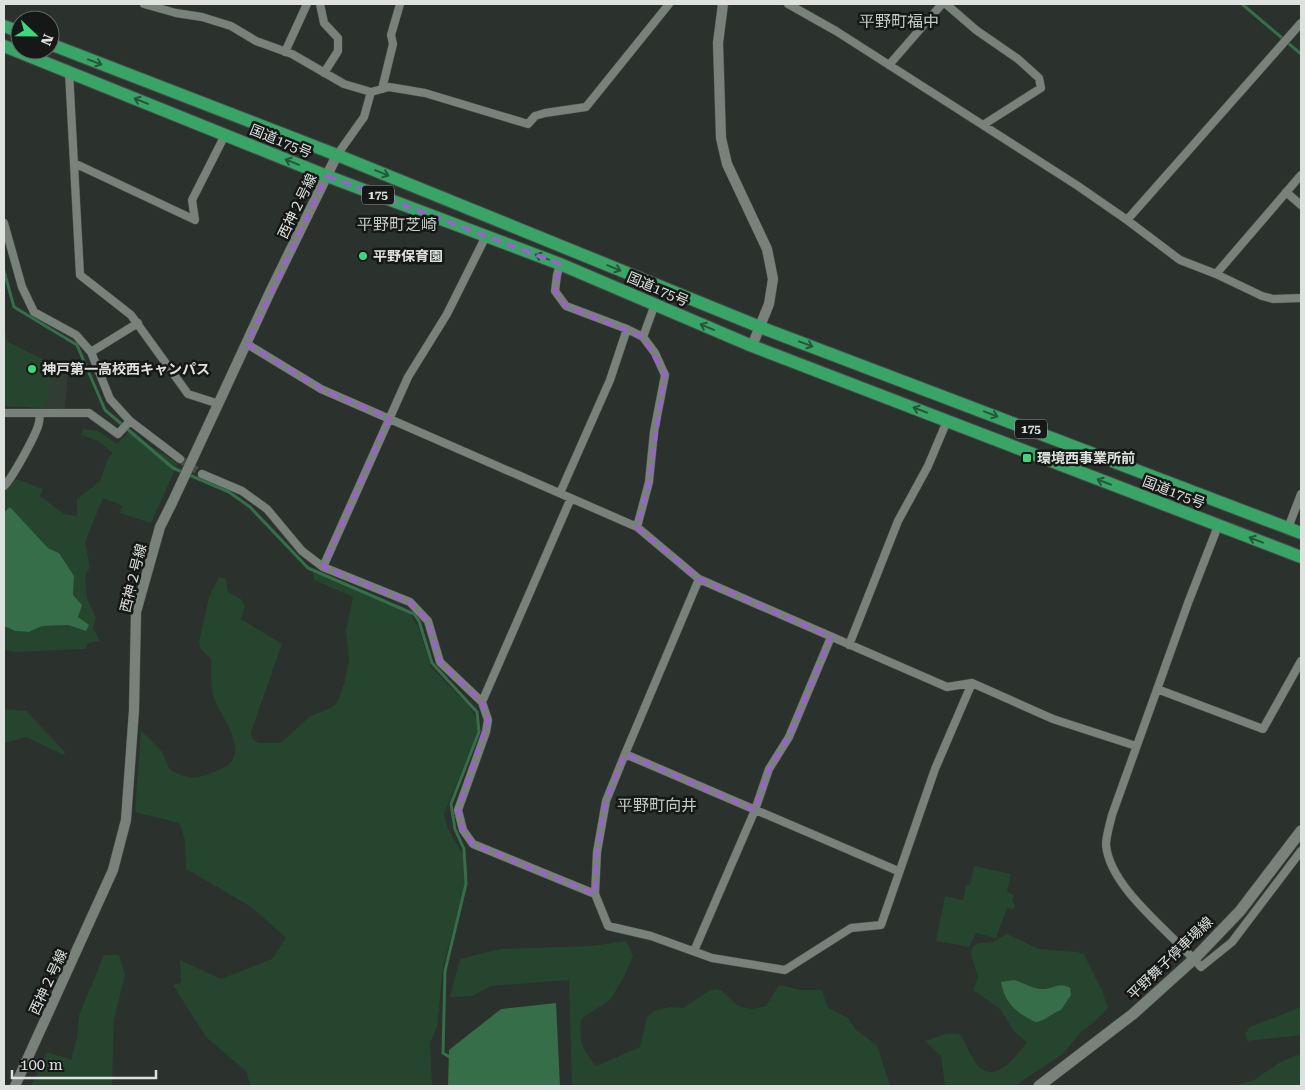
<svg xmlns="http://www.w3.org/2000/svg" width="1305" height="1090" viewBox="0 0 1305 1090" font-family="'Roboto Serif','Noto Sans JP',serif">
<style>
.built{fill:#313c34}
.green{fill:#26452f;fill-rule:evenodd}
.water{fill:#356e48}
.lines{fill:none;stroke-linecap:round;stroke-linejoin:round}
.stream{stroke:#356e48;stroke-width:3}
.minor-tunnel{stroke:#464c47;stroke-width:8;stroke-dasharray:8 4;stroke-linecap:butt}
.minor-casing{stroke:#484d4a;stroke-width:9}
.tertiary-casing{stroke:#484d4a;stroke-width:11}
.secondary-casing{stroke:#484d4a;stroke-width:12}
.trunk-casing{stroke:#484d4a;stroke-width:14}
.minor{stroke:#79817b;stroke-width:8}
.tertiary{stroke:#79817b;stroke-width:10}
.secondary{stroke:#79817b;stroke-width:11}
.trunk{stroke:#38a466;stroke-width:12}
.tertiary-bridge-casing{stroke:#484d4a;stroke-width:11;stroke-linecap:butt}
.tertiary-bridge{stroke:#79817b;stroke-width:10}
.oneway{stroke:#25573a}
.marked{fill:none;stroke:#9963c9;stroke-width:4;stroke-dasharray:10 6;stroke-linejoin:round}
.poi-dot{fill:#3ed77d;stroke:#151816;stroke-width:2}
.labels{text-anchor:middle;stroke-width:5;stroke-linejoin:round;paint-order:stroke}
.shield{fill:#151816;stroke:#a2a5a3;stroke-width:1}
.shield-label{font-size:12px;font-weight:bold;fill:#dee2df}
.street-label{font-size:14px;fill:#dee2df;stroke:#151816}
.poi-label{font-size:14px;font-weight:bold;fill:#dee2df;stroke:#151816;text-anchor:start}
.quarter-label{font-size:16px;fill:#c3cbc5;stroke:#151816}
</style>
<rect width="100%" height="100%" fill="#2b312c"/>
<path class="built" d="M 4,326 L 8,342 L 68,373 L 65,409 L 4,406 Z"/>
<path class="green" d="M 4,342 L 8,342 L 54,365 L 45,408 L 4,406 Z
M 83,429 L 99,431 L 117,444 L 131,429 L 151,447 L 178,463 L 151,523 L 120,513 L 123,506 L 103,498 L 85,542 L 90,567 L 85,576 L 87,598 L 96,618 L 93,628 L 100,641 L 88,643 L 86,649 L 15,652 L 4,650 L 4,627 L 5,627 L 15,631 L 29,632 L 42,626 L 68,625 L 86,631 L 78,617 L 73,595 L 74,576 L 59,553 L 48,548 L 10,507 L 4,512 L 4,492 L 16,479 L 43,489 L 40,496 L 64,514 L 77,516 L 77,499 L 100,481 L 108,458 L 113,453 L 98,441 L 81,435 Z
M 313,570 L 406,609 L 418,626 L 431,667 L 470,707 L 480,726 L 444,814 L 448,829 L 466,860 L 468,875 L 443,967 L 437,1027 L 430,1043 L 432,1086 L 249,1086 L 250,1084 L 246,1071 L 206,1037 L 173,985 L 181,983 L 180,960 L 221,979 L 272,959 L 286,938 L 250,906 L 186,869 L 185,840 L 179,823 L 135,812 L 141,731 L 161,750 L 170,770 C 189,779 194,780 214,772 C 218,770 224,768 228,765 C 248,748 220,715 214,698 C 210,687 212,671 211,659 L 201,649 L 199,642 L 209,597 L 219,577 L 226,579 L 228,592 L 241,599 L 245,606 L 241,619 L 282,644 L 251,732 L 252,739 L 259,743 L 281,743 L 309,717 L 331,708 L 337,703 L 345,681 L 349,659 L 346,630 L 353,597 L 314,580 Z
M 4,709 L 26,711 L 65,752 L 64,755 L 26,737 L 4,743 Z
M 974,866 L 1011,874 L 1007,892 L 1014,895 L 1012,900 L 1015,905 L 1014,909 L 1007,908 L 996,938 L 976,933 L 969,947 L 936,941 L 945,896 L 963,900 L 966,885 L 970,885 Z
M 1007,934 L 1039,949 L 1077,952 L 1084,954 L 1103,993 L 1108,1008 L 1098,1019 L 1081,1032 L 1063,1054 L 1020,1082 L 1016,1086 L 945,1086 L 941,1056 L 925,1041 C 937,1037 948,1031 961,1035 C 965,1043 973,1061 979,1067 C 998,1083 1015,1056 1027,1043 L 1014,1031 L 1001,1010 L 973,990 L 978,977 L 971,955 L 972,947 L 979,943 L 993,942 ZM 1014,980 C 1022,982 1033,989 1042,989 C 1052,989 1060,981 1070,988 L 1068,998 L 1061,1010 L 1054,1012 L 1039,1022 Z
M 626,941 L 633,956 L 624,977 L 610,1000 L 581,1019 C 579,1043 581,1047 596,1066 L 640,1047 L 647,1017 L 654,1011 L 669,1007 L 683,1008 L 709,991 L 716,989 L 722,991 L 738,1006 L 752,1009 L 766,1006 L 779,985 L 801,990 L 822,990 L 828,1008 L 848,1018 L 856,1030 L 877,1045 L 890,1086 L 572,1086 L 569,980 L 491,986 L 472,996 L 450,997 L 460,959 L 500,949 L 592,946 Z
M 104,955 L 119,955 L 125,975 L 114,1019 L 112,1086 L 31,1086 L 47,1052 L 71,1060 L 77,1038 L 79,1015 Z
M 1301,1007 L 1301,1035 L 1247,1041 L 1245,1034 L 1250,1027 Z
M 1301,1054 L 1301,1086 L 1238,1086 L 1239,1084 L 1254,1080 L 1282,1061 Z"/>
<path class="water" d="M 10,507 L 48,548 L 59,553 L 74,576 L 73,595 L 82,605 L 78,617 L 89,625 L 86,631 L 68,625 L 42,626 L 29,632 L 15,631 L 6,627 L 4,627 L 4,512 Z
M 1014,980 C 1022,982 1033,989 1042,989 C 1052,989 1060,981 1070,988 L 1071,995 L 1061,1010 C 1052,1013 1044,1022 1035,1022 C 1016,1012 1005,1004 1001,982 Z
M 556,1003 L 560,1086 L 448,1086 L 449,1050 L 501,1009 Z"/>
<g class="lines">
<path class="stream" d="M 1242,4 L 1301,54
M 4,271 L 14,307 L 77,345 L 105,410 L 173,468 L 229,492 L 250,507 L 308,568 L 414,614 L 419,621 L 432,663 L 477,712 L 479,732 L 451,804 L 455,829 L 464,849 L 466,884 L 445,971 L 443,1053 L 451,1058"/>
<path class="minor-tunnel" d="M 180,459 L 202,474"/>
<defs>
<path id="minor" d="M 144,4 L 176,13 L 202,17 L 231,26 L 256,41 L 292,54 L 344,84 L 371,92 L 389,87 L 425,93 L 528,124 L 535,116 L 545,113 L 586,107 L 669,4
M 320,4 L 324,23 L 338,38 L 338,51 L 324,73
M 788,4 L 836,31 L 1078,186 L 1127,220 L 1180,260 L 1216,274 L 1262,296 L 1273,299 L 1301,298
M 946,4 L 976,30 L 1018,59 L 1039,78 L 1041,88 L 983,125
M 285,52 L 307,4
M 889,65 L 942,4
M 69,72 L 80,275 L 131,315 L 188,394 L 219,404
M 382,89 L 393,44 L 391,35 L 400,4
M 337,155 L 364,117 L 371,92
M 74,163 L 195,220 L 192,200 L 225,135
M 1286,192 L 1301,205
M 1127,220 L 1301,23
M 4,223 L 22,287 L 34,312 L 76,335 L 91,352 L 110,399 L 130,421
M 560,264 L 557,275 L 555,291 L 566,306 L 627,329 L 643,337 L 655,353 L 665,375 L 654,432 L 649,482 L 637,527
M 1216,274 L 1301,175
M 643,337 L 655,304
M 247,344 L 321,389 L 637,527 L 699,579 L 947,687 L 972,683 L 1053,719 L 1136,746
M 91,352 L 138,323
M 4,413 L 89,413 L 118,434 L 130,421 L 180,459
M 202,474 L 242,491 L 267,509 L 302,551 L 323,567 L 410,602 L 428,621 L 440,662 L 482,702 L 488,720 L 486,732 L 458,810 L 463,830 L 473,844 L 595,894
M 4,486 C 11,480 38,432 39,422 C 40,419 39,416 40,414
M 560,493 L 610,380 L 627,329
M 1218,526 L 1188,603 L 1112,815 C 1110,824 1106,836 1106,845 C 1110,889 1173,934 1201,967 L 1232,942 L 1301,851
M 1288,528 L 1301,494
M 323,567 L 408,377 L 447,314 L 486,236
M 849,645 L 898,521 L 928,466 L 947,421
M 1157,689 L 1263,729 L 1301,661
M 482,702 L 571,498
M 625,754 L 699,579
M 898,871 L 625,754 L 606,801 L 597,852 L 595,894 L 608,926 L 651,936 L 712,958 L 785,970 L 851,928 L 881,925 L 935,769 L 972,683
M 694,951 L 755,810 L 769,769 L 789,737 L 831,637"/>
<path id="tertiary" d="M 723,4 L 718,43 L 721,138 L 727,164 L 767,249 L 773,279 L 769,304 L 752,346
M 214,413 L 271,290 L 337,155
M 15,1086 L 113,870 L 126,820 L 134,710 L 136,612 L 160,527 L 172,503"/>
<path id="secondary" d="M 1039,1086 L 1133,1014 L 1194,959 L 1240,911 L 1301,831"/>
<path id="trunk" d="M 4,26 L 20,32
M 50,44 L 337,155 L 760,327 L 1301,533
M 4,46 L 327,176 L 560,264 L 752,346 L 1301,557"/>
</defs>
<use href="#minor" class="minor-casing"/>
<use href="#tertiary" class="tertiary-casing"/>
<use href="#secondary" class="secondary-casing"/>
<use href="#trunk" class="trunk-casing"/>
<use href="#minor" class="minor"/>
<use href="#tertiary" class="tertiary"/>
<use href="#secondary" class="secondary"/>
<use href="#trunk" class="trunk"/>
<defs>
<path id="tertiary-bridge" d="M 172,503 L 214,413"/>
</defs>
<use href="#tertiary-bridge" class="tertiary-bridge-casing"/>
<use href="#tertiary-bridge" class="tertiary-bridge"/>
</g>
<defs><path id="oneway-shaft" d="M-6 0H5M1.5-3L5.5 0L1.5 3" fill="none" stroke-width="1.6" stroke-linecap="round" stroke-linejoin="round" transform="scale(1.25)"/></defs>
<g class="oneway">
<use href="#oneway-shaft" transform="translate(95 62) rotate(21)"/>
<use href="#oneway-shaft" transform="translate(141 101) rotate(-158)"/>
<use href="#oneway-shaft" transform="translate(292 162) rotate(-158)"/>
<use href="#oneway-shaft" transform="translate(382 173) rotate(22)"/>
<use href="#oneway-shaft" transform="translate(542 257) rotate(-159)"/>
<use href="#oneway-shaft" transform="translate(614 268) rotate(22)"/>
<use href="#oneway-shaft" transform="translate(707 327) rotate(-157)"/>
<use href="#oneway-shaft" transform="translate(806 344) rotate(21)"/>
<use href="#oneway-shaft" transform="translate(920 410) rotate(-159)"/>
<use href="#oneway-shaft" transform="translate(991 414) rotate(21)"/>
<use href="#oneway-shaft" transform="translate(1104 482) rotate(-159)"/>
<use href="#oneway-shaft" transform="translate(1256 540) rotate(-159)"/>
</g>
<path class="marked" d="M 327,176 L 560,264 L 555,291 L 566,306 L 643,337 L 665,375 L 649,482 L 637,527 L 699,579 L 831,637 L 789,737 L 769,769 L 755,810 L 625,754 L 606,801 L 597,852 L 595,894 L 473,844 L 463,830 L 458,810 L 488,720 L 482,702 L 440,662 L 428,621 L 410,602 L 323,567 L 389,418 L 321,389 L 247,344 Z"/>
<g class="poi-dot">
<circle cx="363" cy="256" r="5"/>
<circle cx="32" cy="369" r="5"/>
<rect x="1022" y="453" width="10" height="10" rx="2.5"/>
</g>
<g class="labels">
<g class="shield">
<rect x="362" y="185.5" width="32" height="19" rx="4"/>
<rect x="1015" y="419.5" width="32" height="19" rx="4"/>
</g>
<g class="shield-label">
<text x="378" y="199">175</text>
<text x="1031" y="433">175</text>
</g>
<g class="street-label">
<text transform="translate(281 141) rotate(22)" y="5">国道175号</text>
<text transform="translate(297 206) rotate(-64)" y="5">西神２号線</text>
<text transform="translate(658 289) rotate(23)" y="5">国道175号</text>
<text transform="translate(1174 492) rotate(21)" y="5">国道175号</text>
<text transform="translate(133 578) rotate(-76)" y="5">西神２号線</text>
<text transform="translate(1170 958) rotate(-44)" y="5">平野舞子停車場線</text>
<text transform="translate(48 982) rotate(-65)" y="5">西神２号線</text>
</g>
<g class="poi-label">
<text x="373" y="261">平野保育園</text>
<text x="42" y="374">神戸第一高校西キャンパス</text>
<text x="1037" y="463">環境西事業所前</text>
</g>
<g class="quarter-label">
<text x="899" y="27">平野町福中</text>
<text x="397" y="230">平野町芝崎</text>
<text x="657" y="811">平野町向井</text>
</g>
</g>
<rect width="1305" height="1090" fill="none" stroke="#dee2df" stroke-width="10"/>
<g transform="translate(35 35) rotate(112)"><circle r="24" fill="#151816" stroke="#656966"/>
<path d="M0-4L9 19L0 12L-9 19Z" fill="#3ed77d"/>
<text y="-8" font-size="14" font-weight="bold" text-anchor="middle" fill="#dee2df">N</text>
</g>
<path d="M12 1070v8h144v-8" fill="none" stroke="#dee2df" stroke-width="2.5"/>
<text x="20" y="1070" font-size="15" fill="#dee2df" stroke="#151816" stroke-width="4" paint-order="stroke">100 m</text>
</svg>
